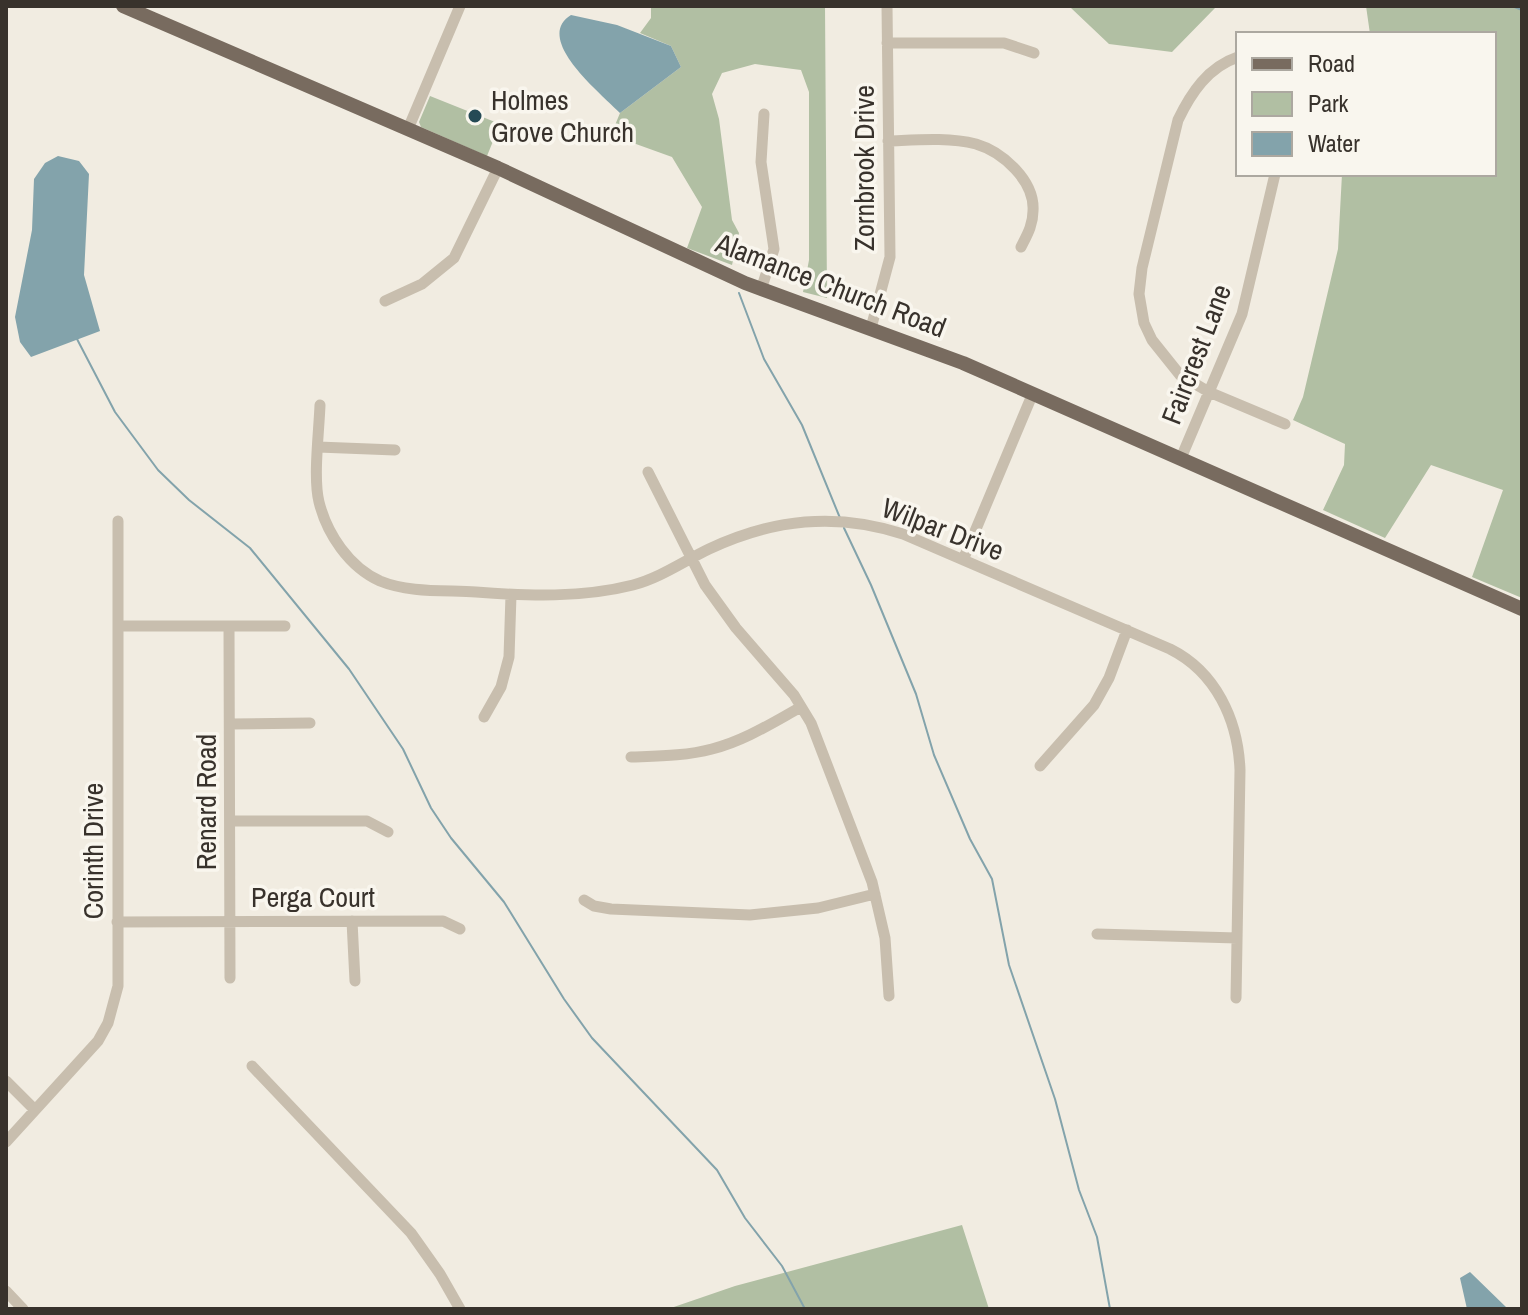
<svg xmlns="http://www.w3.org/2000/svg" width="1528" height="1315" viewBox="0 0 1528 1315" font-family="'Archivo Narrow',sans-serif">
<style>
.green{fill:#b1bfa3}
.water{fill:#83a3ab}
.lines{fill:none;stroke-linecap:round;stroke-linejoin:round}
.stream{stroke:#83a3ab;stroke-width:2}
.minor{stroke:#c8beae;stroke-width:11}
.major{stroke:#786b5f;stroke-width:14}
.poi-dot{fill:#254a55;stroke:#f9f6ee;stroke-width:3}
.labels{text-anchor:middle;stroke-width:7;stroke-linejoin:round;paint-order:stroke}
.poi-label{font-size:28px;fill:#38322c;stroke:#f9f6ee;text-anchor:start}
.street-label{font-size:28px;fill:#38322c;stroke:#f9f6ee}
</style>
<rect width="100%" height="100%" fill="#f1ece1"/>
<path class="green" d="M 651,6 L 825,6 L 827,298 L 803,292 L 809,260 L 809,92 L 801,70 L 755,64 L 722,73 L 712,94 L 719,119 L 732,220 L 739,233 L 732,265 L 687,248 L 702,207 L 672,157 L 611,135 L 620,113 L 681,67 L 671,46 L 640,33 L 651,18 Z
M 1065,6 L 1225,6 L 1215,8 L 1172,52 L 1109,44 L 1071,8 Z
M 1366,6 L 1522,6 L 1522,598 L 1472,577 L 1503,490 L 1431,465 L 1385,538 L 1323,510 L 1344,465 L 1345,444 L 1293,420 L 1303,397 L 1338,249 L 1342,174 L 1494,174 L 1494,34 L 1370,34 Z
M 430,96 L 500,124 L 487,156 L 421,127 L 419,122 Z
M 962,1225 L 989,1309 L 668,1309 L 735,1286 Z"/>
<path class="water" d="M 571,15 L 617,25 L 671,46 L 681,67 L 620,113 C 603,95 532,39 571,15 Z
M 58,156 L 79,161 L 89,174 L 84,275 L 100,331 L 31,357 L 20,342 L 15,317 L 32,230 L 34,179 L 45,163 Z
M 1470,1272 L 1507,1308 L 1508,1309 L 1467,1309 L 1460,1278 Z"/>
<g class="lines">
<path class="stream" d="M 1512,6 L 1522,10
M 739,293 L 764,359 L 802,425 L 840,518
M 77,339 L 115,412 L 158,470 L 189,500 L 250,548 L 349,669 L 403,749 L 431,808 L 451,838 L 504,902 L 564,999 L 592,1038 L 717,1170 L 745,1218 L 782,1266 L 805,1309
M 844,528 L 871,585 L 916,694 L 934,755 L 970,839 L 992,879 L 1009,965 L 1055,1099 L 1079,1190 L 1097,1237 L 1110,1309"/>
<path class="minor" d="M 887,43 L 1004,43 L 1034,53
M 1238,57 C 1208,67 1191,93 1178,120 L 1142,268 L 1139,294 L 1144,323 L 1152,340 L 1180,375 L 1209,392 L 1285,424
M 408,129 L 460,6
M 888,141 C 916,140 948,137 976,144 C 1003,152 1035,181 1033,211 C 1033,225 1027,235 1021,247
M 761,290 L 774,249 L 761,162 L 764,114
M 385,301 L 422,284 L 454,258 L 498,168
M 871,328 L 890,257 L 887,6
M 320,405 C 319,432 313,478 319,502 C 327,534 349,567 380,581 C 409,593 446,590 476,592 C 528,596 582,598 633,585 C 660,578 684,561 709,549 C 773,519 836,512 903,534 L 1170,649 C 1216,672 1238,720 1240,770 L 1236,998
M 318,447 L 395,450
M 1181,458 L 1242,314 L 1275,174
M 648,472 L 705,585 L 736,628 L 794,695 L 811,723 L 872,882 L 885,938 L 889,996
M 963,560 L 1033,393
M 118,626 L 285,626
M 229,626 L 230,978
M 484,717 L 501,687 L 509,657 L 511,595
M 230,724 L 310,723
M 631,757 C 658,756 686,756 712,749 C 744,741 772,723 801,707
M 1040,766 L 1094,705 L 1109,678 L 1127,630
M 231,821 L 367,821 L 388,832
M 584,900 L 594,906 L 611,909 L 750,915 L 818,908 L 875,894
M 352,921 L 355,981
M 117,922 L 443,921 L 460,929
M 1097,934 L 1237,938
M 252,1066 L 411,1233 L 440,1274 L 460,1309
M 6,1081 L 34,1109
M 6,1142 L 98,1041 L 108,1023 L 118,986 L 118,521
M 6,1291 L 23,1309"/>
<path class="major" d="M 123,6 L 498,168 L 745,283 L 963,363 L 1522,609"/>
</g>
<circle class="poi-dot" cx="475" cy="116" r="8"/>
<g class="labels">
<g class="poi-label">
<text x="491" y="110">Holmes<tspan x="491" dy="32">Grove Church</tspan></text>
</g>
<g class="street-label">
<text transform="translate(864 168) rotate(-90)" y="10">Zornbrook Drive</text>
<text transform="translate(831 285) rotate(21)" y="10">Alamance Church Road</text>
<text transform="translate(1196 354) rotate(-69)" y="10">Faircrest Lane</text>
<text transform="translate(943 529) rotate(21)" y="10">Wilpar Drive</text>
<text transform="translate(206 802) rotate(-90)" y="10">Renard Road</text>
<text transform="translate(93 851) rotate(-90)" y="10">Corinth Drive</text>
<text x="313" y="907">Perga Court</text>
</g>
</g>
<rect width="1528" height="1315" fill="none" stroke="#38322c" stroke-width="16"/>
<rect x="1236" y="32" width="260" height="144" fill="#f9f6ee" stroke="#aca8a0" stroke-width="2"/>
<rect x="1252" y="58" width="40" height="12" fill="#786b5f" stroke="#aca8a0" stroke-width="2"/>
<text x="1308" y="72" font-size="24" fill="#38322c">Road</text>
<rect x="1252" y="92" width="40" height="24" fill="#b1bfa3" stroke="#aca8a0" stroke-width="2"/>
<text x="1308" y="112" font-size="24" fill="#38322c">Park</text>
<rect x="1252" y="132" width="40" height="24" fill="#83a3ab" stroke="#aca8a0" stroke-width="2"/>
<text x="1308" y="152" font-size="24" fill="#38322c">Water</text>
</svg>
